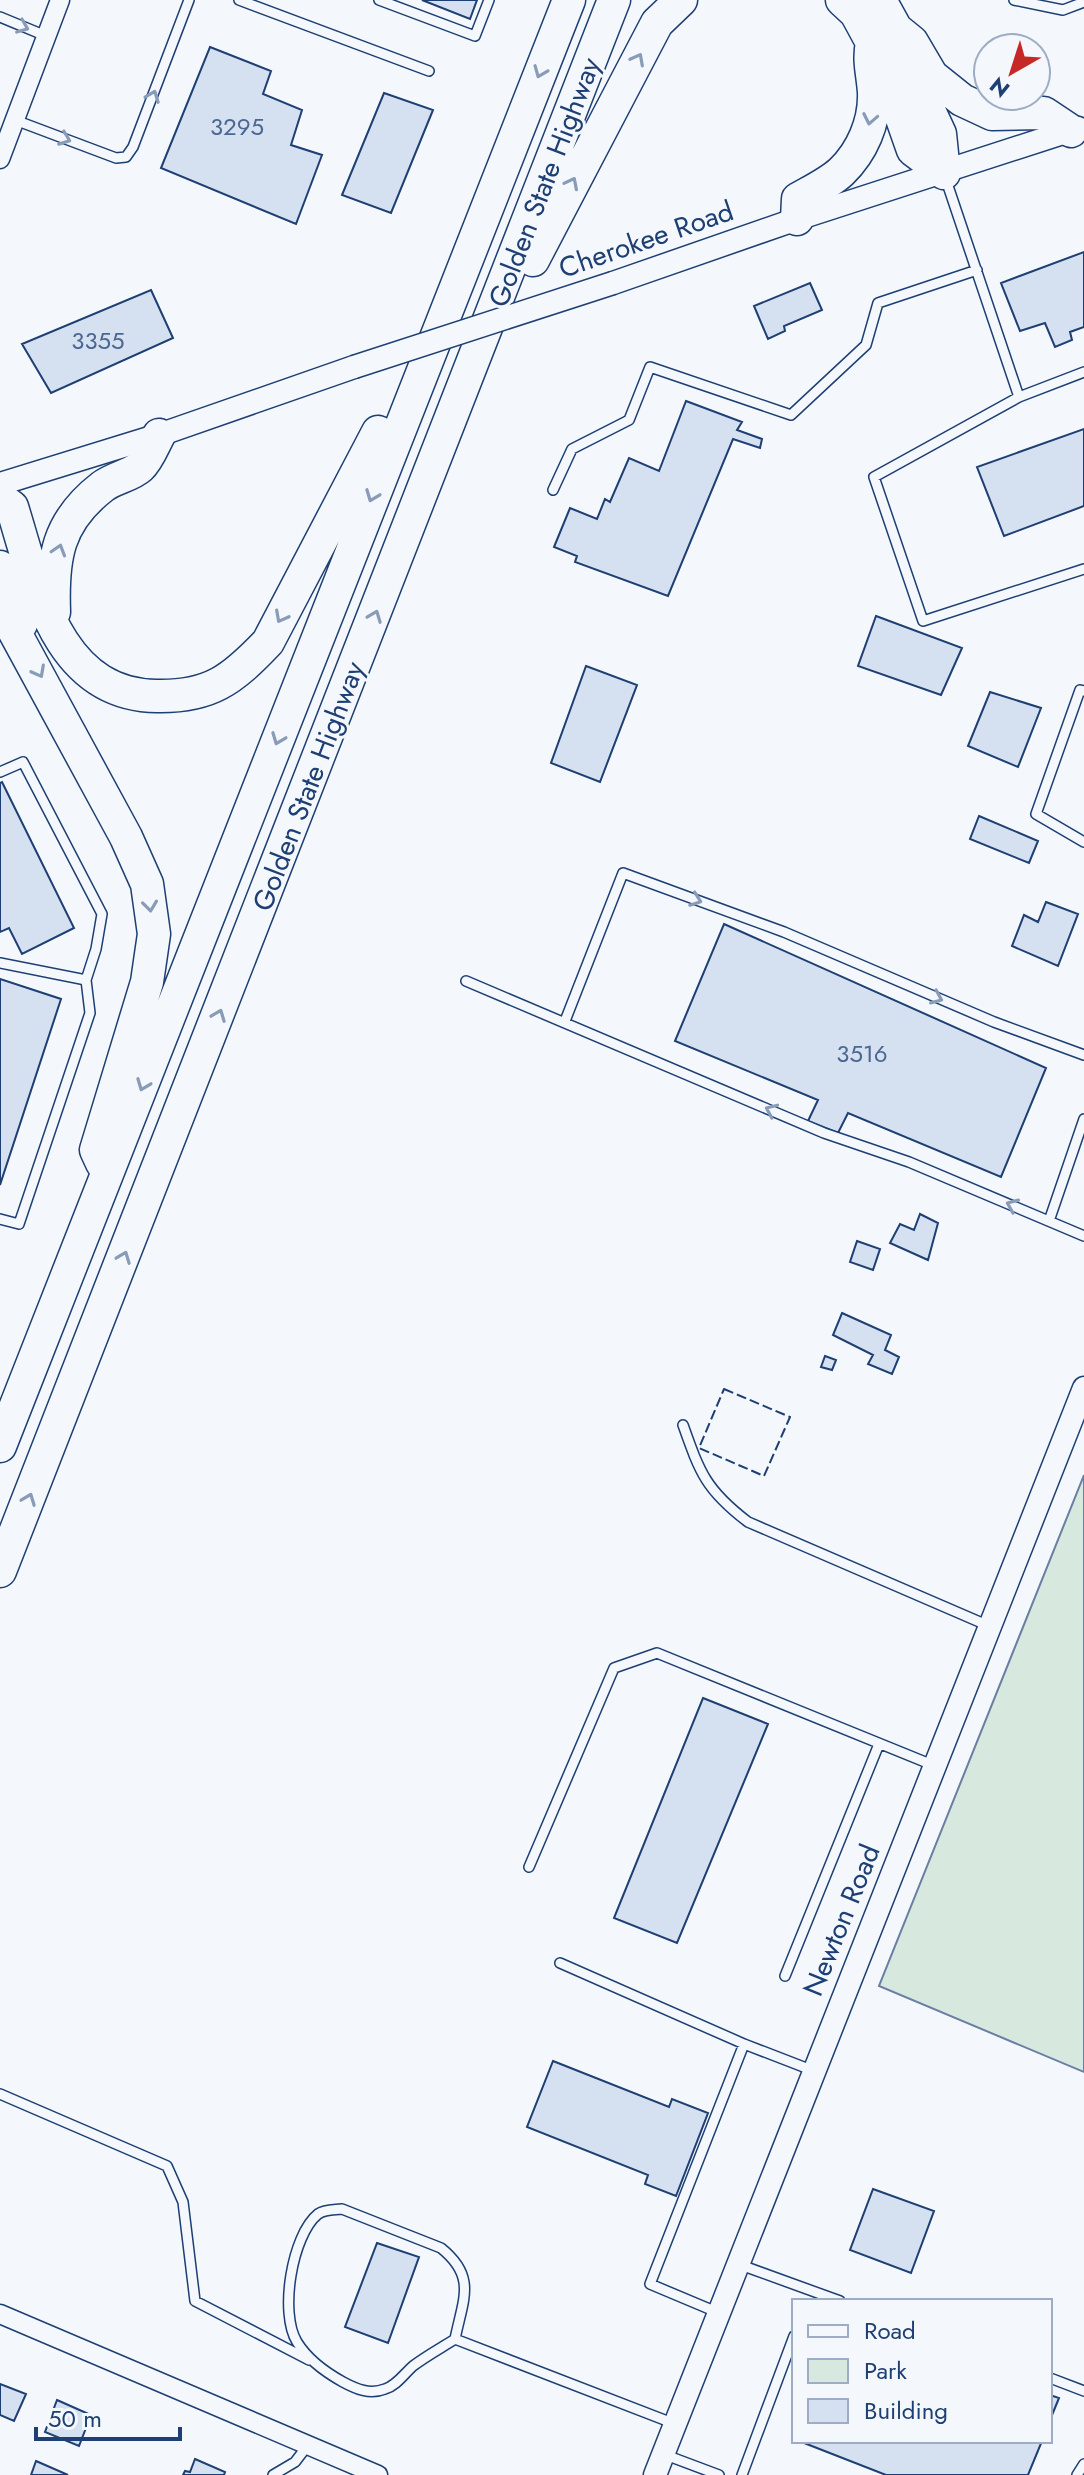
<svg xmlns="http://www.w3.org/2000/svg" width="1084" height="2475" viewBox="0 0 1084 2475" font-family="Jost,sans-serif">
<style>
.green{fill:#d7e8df;stroke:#687fa3;stroke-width:2}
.building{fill:#d5e0f0;stroke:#1d3f73;stroke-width:2}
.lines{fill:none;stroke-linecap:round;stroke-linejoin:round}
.service-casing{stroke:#1d3f73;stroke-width:12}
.minor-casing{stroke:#1d3f73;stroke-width:21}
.tertiary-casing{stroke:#1d3f73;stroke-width:25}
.motorway-casing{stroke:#1d3f73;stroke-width:35}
.service{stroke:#f4f7fb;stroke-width:9}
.minor{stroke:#f4f7fb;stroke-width:18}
.tertiary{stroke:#f4f7fb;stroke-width:22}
.motorway{stroke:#f4f7fb;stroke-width:32}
.tertiary-bridge-casing{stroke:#1d3f73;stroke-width:25;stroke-linecap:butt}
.tertiary-bridge{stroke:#f4f7fb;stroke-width:22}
.fence{stroke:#1d3f73;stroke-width:2;stroke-dasharray:10 4;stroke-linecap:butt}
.oneway{stroke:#889bb7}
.labels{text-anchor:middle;stroke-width:6;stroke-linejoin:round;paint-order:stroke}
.number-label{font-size:24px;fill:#4b6792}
.street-label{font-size:28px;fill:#1d3f73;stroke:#f4f7fb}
</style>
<rect width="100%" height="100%" fill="#f4f7fb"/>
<path class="green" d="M 1084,1475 L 1084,2072 L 879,1986 Z"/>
<path class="building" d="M 422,0 L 477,0 L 470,19 Z
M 210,47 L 271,71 L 263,94 L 302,110 L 291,145 L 322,155 L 296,224 L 161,168 Z
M 384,93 L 433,110 L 391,213 L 342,195 Z
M 1084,252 L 1084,327 L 1070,332 L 1072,340 L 1055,347 L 1045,323 L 1020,331 L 1001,283 Z
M 810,283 L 822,310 L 784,326 L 785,331 L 768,339 L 754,306 Z
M 151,290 L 173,338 L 51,393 L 22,344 Z
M 686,401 L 742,422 L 737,430 L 762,439 L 760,448 L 733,439 L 668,596 L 575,562 L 577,556 L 554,547 L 570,508 L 597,519 L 605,499 L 610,502 L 629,458 L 659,471 Z
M 1084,429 L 1084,506 L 1004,536 L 977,467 Z
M 876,616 L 962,648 L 941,695 L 858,666 Z
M 586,666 L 637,685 L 600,782 L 551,763 Z
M 990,692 L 1041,708 L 1018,767 L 968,746 Z
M 2,782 L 74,928 L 22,954 L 9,928 L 0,932 L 0,783 Z
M 979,816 L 1038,841 L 1029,863 L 970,839 Z
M 1046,902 L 1078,914 L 1058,966 L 1012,946 L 1024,915 L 1038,922 Z
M 724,924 L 1046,1068 L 1001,1177 L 848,1113 L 838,1133 L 808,1121 L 818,1100 L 675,1041 Z
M 0,979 L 61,999 L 0,1185 Z
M 920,1214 L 938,1223 L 928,1260 L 890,1243 L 900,1224 L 914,1230 Z
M 857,1241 L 880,1249 L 873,1270 L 850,1262 Z
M 842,1313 L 891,1335 L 885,1350 L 899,1357 L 892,1374 L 868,1364 L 873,1355 L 833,1335 Z
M 825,1356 L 836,1360 L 832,1370 L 821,1367 Z
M 703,1698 L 768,1724 L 677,1943 L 614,1918 Z
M 553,2061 L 669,2107 L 672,2099 L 708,2113 L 676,2196 L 645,2184 L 648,2175 L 527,2127 Z
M 873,2189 L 934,2211 L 911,2273 L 850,2250 Z
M 377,2243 L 419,2257 L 388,2343 L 345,2327 Z
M 0,2384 L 26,2394 L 14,2421 L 0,2415 Z
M 1050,2395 L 1059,2398 L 1050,2420 Z
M 57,2400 L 91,2415 L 79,2446 L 45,2432 Z
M 799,2441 L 1042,2441 L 1028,2475 L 886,2475 Z
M 195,2459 L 225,2472 L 224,2475 L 183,2475 L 185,2471 L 190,2472 Z
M 36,2461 L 68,2475 L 31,2475 Z"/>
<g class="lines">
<defs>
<path id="service" d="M 239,0 L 429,71
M 379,0 L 475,36 L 489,0
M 1014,0 L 1063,10 L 1084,2
M 0,17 L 46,36
M 15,120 L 116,158 L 126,157 L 133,147 L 189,0
M 945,177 L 1019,397
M 1084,372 L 1019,397 L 874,477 L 923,621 L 1084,569
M 553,490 L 572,449 L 629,420 L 650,367 L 791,415 L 866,345 L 878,303 L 977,270
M 1084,691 L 1080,690 L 1036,814 L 1084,842
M 0,772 L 23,762 L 102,914 L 96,949 L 86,980 L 90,1013 L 19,1224 L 0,1219
M 0,963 L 86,980
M 466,981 L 824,1133 L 909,1162 L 1084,1236
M 565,1021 L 623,873 L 784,932 L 994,1022 L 1084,1055
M 1049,1221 L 1084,1119
M 683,1425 C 700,1473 706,1490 748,1522 L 989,1626
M 529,1867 L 614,1668 L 657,1653 L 935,1766
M 560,1963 L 744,2044
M 785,1976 L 879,1744
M 0,2094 L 167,2166 L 183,2202 L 195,2301 L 309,2360
M 738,2264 L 840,2301
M 719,2313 L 650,2284 L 744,2044 L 814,2071
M 455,2339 C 463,2299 477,2277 441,2248 L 342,2209 C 334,2210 325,2209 318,2214 C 292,2235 279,2313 297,2342 C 308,2360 325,2372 343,2382 C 356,2389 370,2395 385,2389 C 396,2386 404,2374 413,2366 C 426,2356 441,2348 455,2339 L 675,2424
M 1050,2378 L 1084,2391
M 663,2454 L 719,2475
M 273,2475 L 295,2462 L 308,2445
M 742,2475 L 794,2336
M 1077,2475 L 1084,2464"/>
<path id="minor" d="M 0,159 L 60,0
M 0,2314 L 378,2475"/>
<path id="tertiary" d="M 613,283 L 797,219 L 1078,128
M 0,484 L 159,435 L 354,367
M 655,2475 L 1084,1388"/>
<path id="motorway" d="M 842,0 L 856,13 L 881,59 L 913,150 L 944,173
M 880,0 L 896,29 L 900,48 L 940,134 L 944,173
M 896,29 L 912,42 L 932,76 L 962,100 L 992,114 L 1044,113 L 1071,131
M 797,219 L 798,199 C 812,191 829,183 841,172 C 862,152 875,122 874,93 C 873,74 868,61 872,43
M 533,260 L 657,23 L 681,0
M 0,498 L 12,507 C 36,584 56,695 157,696 C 210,697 232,680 268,642 L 378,432
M 0,567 L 21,617 L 21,624
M 0,605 L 126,837 L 147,884 L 154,934 L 147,982 L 96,1150 L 102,1163
M 54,612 C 52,558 57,522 102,487 C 113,478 130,476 140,467 C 148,460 154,444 159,435
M 0,1446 L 569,0
M 0,1571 L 614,0"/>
</defs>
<use href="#service" class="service-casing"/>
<use href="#minor" class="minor-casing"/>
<use href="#tertiary" class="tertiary-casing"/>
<use href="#motorway" class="motorway-casing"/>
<use href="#service" class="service"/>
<use href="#minor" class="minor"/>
<use href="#tertiary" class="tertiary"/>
<use href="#motorway" class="motorway"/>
<defs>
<path id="tertiary-bridge" d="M 354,367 L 613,283"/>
</defs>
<use href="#tertiary-bridge" class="tertiary-bridge-casing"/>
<use href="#tertiary-bridge" class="tertiary-bridge"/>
<path class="fence" d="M 724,1389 L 790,1417 L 764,1476 L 699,1448 Z"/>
</g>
<defs><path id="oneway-chevron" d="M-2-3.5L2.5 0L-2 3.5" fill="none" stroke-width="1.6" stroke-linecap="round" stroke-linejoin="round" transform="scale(2)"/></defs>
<g class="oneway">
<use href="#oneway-chevron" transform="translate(23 27) rotate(22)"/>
<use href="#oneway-chevron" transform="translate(638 59) rotate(-62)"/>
<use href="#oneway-chevron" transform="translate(540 72) rotate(112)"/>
<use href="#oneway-chevron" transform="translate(153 96) rotate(-69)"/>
<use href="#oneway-chevron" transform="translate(870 119) rotate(101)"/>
<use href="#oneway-chevron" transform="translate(65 139) rotate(21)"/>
<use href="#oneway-chevron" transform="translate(572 183) rotate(-63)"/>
<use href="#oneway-chevron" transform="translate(372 496) rotate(111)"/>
<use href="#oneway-chevron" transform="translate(59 550) rotate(-73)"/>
<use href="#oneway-chevron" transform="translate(375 616) rotate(-69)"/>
<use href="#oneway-chevron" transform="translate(281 617) rotate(118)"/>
<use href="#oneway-chevron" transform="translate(39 672) rotate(62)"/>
<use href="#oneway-chevron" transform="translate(278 739) rotate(111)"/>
<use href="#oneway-chevron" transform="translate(696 900) rotate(20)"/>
<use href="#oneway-chevron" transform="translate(150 906) rotate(83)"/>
<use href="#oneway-chevron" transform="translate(937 998) rotate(23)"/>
<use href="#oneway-chevron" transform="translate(219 1015) rotate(-69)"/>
<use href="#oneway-chevron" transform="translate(143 1085) rotate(111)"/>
<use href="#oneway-chevron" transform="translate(771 1110) rotate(-156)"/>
<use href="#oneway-chevron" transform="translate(1012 1205) rotate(-157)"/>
<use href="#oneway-chevron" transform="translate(124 1257) rotate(-69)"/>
<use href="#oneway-chevron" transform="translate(29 1499) rotate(-69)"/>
</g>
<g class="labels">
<g class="number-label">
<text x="237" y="135">3295</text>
<text x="98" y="349">3355</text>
<text x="862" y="1062">3516</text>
</g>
<g class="street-label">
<text transform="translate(544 182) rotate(-69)" y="10">Golden State Highway</text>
<text transform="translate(646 239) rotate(-19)" y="10">Cherokee Road</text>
<text transform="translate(308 786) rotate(-69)" y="10">Golden State Highway</text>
<text transform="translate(841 1920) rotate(-68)" y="10">Newton Road</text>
</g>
</g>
<rect x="792" y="2299" width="260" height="144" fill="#f4f7fb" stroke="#9eadc5" stroke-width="2"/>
<rect x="808" y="2325" width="40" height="12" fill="#f4f7fb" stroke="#9eadc5" stroke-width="2"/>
<text x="864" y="2339" font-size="24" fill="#1d3f73">Road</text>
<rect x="808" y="2359" width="40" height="24" fill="#d7e8df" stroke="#9eadc5" stroke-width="2"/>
<text x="864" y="2379" font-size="24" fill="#1d3f73">Park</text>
<rect x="808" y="2399" width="40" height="24" fill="#d5e0f0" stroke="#9eadc5" stroke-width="2"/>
<text x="864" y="2419" font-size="24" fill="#1d3f73">Building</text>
<g transform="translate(1012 72) rotate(219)"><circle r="38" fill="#f4f7fb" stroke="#9eadc5" stroke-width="2"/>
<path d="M0-6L14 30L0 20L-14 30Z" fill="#c62828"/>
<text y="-12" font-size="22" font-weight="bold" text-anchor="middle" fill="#1d3f73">N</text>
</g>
<path d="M36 2427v12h144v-12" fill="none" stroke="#1d3f73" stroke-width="4"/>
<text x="48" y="2427" font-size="24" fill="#1d3f73" stroke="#f4f7fb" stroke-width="6" paint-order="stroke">50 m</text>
</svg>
